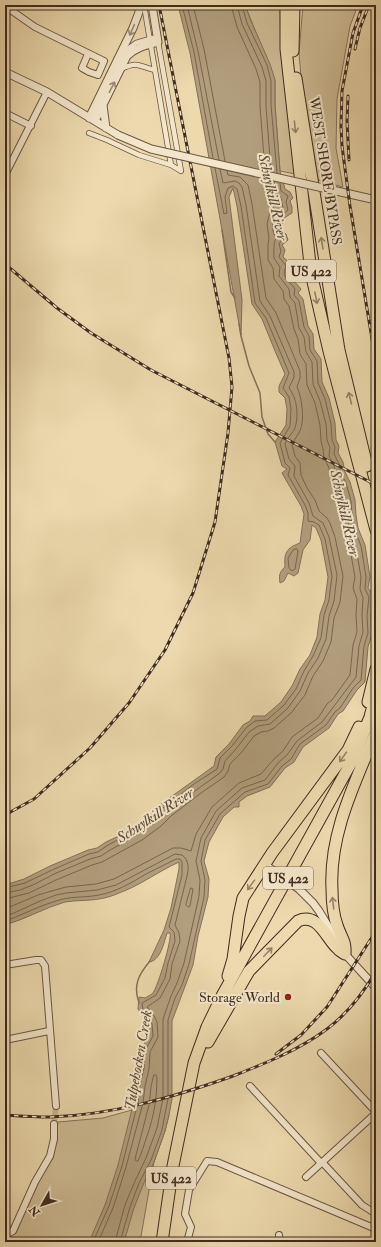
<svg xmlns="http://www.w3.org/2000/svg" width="381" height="1247" viewBox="0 0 381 1247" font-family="'IM FELL Double Pica',serif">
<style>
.green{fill:#cfbc95;stroke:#87745a}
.water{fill:#b19e7d;stroke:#837058}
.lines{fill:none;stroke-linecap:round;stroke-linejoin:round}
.shore{stroke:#78654e;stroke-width:1}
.stream{stroke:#837058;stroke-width:1.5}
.minor-tunnel{stroke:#c9b691;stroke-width:6;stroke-dasharray:6 3;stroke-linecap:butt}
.pedestrian-casing{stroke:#6a5743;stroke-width:6}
.minor-casing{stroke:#6a5743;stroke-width:8}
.tertiary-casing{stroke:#6a5743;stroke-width:9}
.motorway-casing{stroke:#3f2c20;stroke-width:13}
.pedestrian{stroke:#f3e6ca;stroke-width:4.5}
.minor{stroke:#f3e6ca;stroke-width:6}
.tertiary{stroke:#f3e6ca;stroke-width:7}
.motorway{stroke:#ecd9ad;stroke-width:11}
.rail-casing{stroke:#3f2c20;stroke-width:3}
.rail{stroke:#f3e6ca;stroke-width:1.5;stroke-dasharray:4.5;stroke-linecap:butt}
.tertiary-bridge-casing{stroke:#6a5743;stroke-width:9;stroke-linecap:butt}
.tertiary-bridge{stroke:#f3e6ca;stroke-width:7}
.oneway{stroke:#998975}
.oneway2{stroke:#968266}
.poi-dot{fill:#8f2418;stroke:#f3e6ca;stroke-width:1.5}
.labels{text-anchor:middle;stroke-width:4;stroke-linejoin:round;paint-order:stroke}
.shield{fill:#f3e6ca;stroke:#756453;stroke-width:1}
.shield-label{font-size:13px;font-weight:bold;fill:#3f2c20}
.street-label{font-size:14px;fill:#3f2c20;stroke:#f3e6ca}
.poi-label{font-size:14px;fill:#3f2c20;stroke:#f3e6ca;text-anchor:end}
.water-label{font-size:15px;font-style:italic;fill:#5c4837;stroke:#f3e6ca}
</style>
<rect width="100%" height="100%" fill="#ecd9ad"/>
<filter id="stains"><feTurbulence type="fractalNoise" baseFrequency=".005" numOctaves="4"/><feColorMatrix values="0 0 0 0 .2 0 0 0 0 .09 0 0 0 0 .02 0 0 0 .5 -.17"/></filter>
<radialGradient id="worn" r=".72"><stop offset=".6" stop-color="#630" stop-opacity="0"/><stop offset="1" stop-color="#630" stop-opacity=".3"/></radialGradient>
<path class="green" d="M 245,5 L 280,5 L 281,52 L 295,174 L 280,171 L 275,105 L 275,80 Z
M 303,5 L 358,5 L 350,26 L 337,99 L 336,148 L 343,187 L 321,181 L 317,179 L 303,101 L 299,53 Z
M 132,1110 L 169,1115 L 165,1131 L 154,1162 L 140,1242 L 5,1242 L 5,1227 L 18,1225 L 33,1190 L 53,1158 L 58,1122 L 103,1118 Z"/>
<path class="water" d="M 178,5 L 245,5 L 251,21 L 270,64 L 275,80 L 275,105 L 280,171 L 285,189 L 290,192 L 293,198 L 290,201 L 292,207 L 292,213 L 284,218 L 282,226 L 282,231 L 286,234 L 288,240 L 282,245 L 285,250 L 283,257 L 290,263 L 298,261 L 300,263 L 299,265 L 289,271 L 287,273 L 301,289 L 298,293 L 303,299 L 308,326 L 313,334 L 314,349 L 321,359 L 322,382 L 329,398 L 335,423 L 336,440 L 339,446 L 338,453 L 343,462 L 345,472 L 350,482 L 355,500 L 356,515 L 358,528 L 365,545 L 370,577 L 368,588 L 373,595 L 371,616 L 372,634 L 368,647 L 365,682 L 357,690 L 343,711 L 338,714 L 329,728 L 303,747 L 294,762 L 285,768 L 270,787 L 247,796 L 239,802 L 239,807 L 234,807 L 223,817 L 209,842 L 204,861 L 209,879 L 208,897 L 198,936 L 193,965 L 172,1021 L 172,1099 L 169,1115 L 165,1131 L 154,1162 L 143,1185 L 134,1208 L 124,1242 L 89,1242 L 105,1205 L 118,1165 L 134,1101 L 136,1084 L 140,1068 L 141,1050 L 149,1035 L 149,1025 L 138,1009 L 139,997 L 145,998 C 148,996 151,995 153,993 C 158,986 172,940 170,933 L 167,933 C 164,943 160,961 149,962 L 164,930 L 171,908 L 179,869 L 179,862 C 159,871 139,886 119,893 C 113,896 105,898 99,899 C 88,901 76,900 65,902 C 44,908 26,919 5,925 L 5,885 L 24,879 L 50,866 L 88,850 L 97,848 L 106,842 L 123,834 L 152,814 L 161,804 L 214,766 L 216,757 L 229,744 L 243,725 L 250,721 L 253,716 L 265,716 L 281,702 L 292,686 L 300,669 L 310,655 L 317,637 L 320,614 L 325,600 L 328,577 L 321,540 L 316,528 L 312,525 L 310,540 L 303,550 L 298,573 L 294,576 L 288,573 L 284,581 L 280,583 C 279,576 279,572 285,567 C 284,553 286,548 300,543 L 304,514 L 301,506 L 282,473 L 287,469 L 282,466 L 275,442 L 286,425 L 287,409 L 285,398 L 279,392 L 279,386 L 285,374 L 275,351 L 262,319 L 252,304 L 237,206 L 233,188 L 229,197 L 242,300 L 241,335 L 190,53 Z"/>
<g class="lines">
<path class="shore" d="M 182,5 L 194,52 L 213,158
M 187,5 L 198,51 L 219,160
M 193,5 L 204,49 L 225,161
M 231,5 L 237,27 L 256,69 L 260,82 L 260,106 L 265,170
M 237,5 L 242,24 L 262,67 L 266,81 L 266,106 L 271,172
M 242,5 L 247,23 L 267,65 L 271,81 L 271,105 L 277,173
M 297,549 L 298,551 L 295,569 L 292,571 L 289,568 L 288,558 L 293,550 Z
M 5,888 L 25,883 L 52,870 L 89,854 L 98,852 L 108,845 L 135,831 L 154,817 L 164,807 L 194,784 L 217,769 L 220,758 L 232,746 L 246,728 L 255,721 L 267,720 L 284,705 L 296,689 L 304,671 L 313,656 L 321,638 L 324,615 L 329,600 L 332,576 L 325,539 L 319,525 L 314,522 L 308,521 L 308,513 L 305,505 L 288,475 L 290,468 L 285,463 L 280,443 L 290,426 L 291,409 L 289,397 L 283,388 L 289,373 L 266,318 L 255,303 L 241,206 L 237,189 L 233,186 L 228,188 L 225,197 L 227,213 L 224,214 L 215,168
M 191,888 L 193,889 L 190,906 L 188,907 L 186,905 Z
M 5,893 L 20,890 L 35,884 L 54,874 L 90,859 L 101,856 L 110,850 L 127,841 L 157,821 L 167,811 L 220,773 L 223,769 L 225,761 L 236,749 L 249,732 L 258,726 L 270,724 L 288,708 L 300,691 L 308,673 L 318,658 L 326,639 L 329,616 L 334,601 L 337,575 L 329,537 L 323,523 L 313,516 L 309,503 L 294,476 L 295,466 L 289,459 L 285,444 C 287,438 293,433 295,428 C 299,415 297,398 289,388 L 294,377 L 294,372 L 270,316 L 260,301 L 246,205 L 242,187 L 239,183 L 235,181 L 223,183 L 220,169
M 5,899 L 29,893 L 56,880 L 92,865 L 102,862 L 142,840 L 161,826 L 171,816 L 201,793 L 224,777 L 228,771 L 230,764 L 241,753 L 254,736 L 261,732 L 268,731 L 274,728 L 291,713 L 305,695 L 313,676 L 323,661 L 331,642 L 334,618 L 340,602 L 343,576 L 335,537 L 330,523 L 327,518 L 319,511 L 315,500 L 307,488 L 301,475 L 300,463 L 295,456 L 292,445 C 294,440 297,436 300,431 C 305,420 302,398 297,387 L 300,378 L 300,371 L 276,313 L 266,298 L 252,204 L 248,185 L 240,177 L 228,175 L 227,171
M 5,909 L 38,895 L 55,890 L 66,887 L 96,884 L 114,879 L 173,848 L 181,848 L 191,851 L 196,834 L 212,807 L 239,783 L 261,774 L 274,759 L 283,751 L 292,737 L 318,718 L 327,704 L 332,700 L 350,675 L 353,645 L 357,632 L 356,615 L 357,599 L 353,588 L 355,577 L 350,549 L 344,532 L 341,518 L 340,503 L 336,487 L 330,476 L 329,468 L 324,457 L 323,449 L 321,441 L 320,425 L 315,403 L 307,385 L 306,364 L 300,354 L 298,339 L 294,329 L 289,306 L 284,299 L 283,291 L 274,279 L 273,268 L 268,260 L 268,244 L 269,238 L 267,224 L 270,212 L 275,205 L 275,200 L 271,194 L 267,180
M 5,916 L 14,913 L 40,901 L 56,895 L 66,893 L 97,890 L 116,885 L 175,854 L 182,855 C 189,860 189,868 187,876 L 175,925 L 179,933 L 180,941 L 172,964 L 170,979 L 160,998 L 147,1007 L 154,1016 L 157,1022 L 158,1037 L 150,1052 L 149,1069 L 145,1086 L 143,1103 L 126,1167 L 113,1208 L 98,1242
M 5,921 C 23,915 38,906 56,901 C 70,896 84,898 99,895 C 116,892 131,883 146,874 C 156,869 166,864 176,859 L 180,859 L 182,862 L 182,875 L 169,927 L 174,932 L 175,941 L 168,963 L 165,978 L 156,995 L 142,1003 L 143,1011 L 150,1018 L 152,1024 L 153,1036 L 145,1051 L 144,1068 L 140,1085 L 138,1102 L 122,1166 L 109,1206 L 93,1242
M 154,1075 L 156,1075 L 157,1077 C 157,1098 154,1116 147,1136 C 144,1144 142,1153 138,1161 L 136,1161 L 135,1159 L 149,1105 L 151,1087 Z
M 115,1242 L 125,1205 L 135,1181 L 146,1158 L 157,1128 L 163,1098 L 163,1019 L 171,996 L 177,983 L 184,963 L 199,896 L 200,880 L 196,861 L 201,838 L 216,811 L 242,788 L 265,780 L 278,763 L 287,755 L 297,741 L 322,722 L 356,677 L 359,646 L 363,632 L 362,615 L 363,598 L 360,589 L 361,577 L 356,548 L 349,529 L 347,516 L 346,502 L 341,485 L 336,474 L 334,466 L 329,456 L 330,448 L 327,440 L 326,424 L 320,401 L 313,384 L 312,362 L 306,352 L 304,337 L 299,328 L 295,303 L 290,297 L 289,289 L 279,276 L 280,267 L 274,258 C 274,252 273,244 276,238 C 269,225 274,217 283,208 L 281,198 L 277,193 L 274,181
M 120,1242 L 130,1207 L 139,1183 L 151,1160 L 162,1130 L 165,1114 L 168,1099 L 168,1020 L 175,998 L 182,985 L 189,964 L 204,897 L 205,880 L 201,861 L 205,840 L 220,814 L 245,792 L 268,784 L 282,766 L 291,759 L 300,744 L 326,725 L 335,712 L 340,708 L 353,688 L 361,680 L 364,646 L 368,633 L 367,616 L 369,597 L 365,589 L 366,577 L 361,546 L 354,528 L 352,515 L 351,501 L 346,483 L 341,473 L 339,464 L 334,454 L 335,447 L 332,440 L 331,424 L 325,399 L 318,383 L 317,361 L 310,350 L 309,336 L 304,327 L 299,301 L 294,295 L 295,289 C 288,279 281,278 286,266 L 279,257 L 281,251 L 279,244 L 283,238 C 279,231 275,225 281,216 C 282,214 286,212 288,210 L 286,202 L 288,196 L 281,191 L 280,183"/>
<path class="stream" d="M 222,230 L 231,292 L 235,298
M 239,324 L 241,336 L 249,366 L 260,393 L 262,417 L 268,434 L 275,442
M 139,1003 C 133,986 138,975 150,961"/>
<path class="minor-tunnel" d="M 54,1124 L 56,1106"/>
<defs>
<path id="pedestrian" d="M 144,5 L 171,165
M 158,42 L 181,171
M 122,53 L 136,43 L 153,38
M 121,69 C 139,61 137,66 155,70
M 89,133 L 107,140 L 139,155 L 171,165 L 181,171"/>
<path id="minor" d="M 5,6 L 35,27 L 104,61 L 98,75 L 89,72 L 82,68 L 88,54
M 5,113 L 31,126
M 5,175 L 47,92
M 5,965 L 36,960 L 41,960 L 45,966 L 56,1106
M 5,1040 L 49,1031
M 321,1053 L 376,1112
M 250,1086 L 321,1163
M 322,1162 L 362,1205 L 376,1214
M 306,1177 L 376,1113
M 5,1232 L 9,1233 L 13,1231 L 35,1182 L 50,1156 L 54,1139 L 54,1124
M 279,1235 L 280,1242
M 187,1242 L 191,1227 L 185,1214 L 189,1190 L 207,1161 L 217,1162 L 376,1229"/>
<path id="tertiary" d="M 5,72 L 47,92 L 118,135
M 103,105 L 106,128
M 89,118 L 133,28 L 139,12 L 139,5
M 95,121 L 127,56 C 136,47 147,45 158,42 L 152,5
M 341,192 L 376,200
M 265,865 L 278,874
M 299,889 L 313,903 L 319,911 L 345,954 L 376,988"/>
<path id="motorway" d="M 286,5 L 286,49 L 311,273 L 329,351 L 376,530
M 293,51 L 294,5
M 296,78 L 339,350 L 367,466
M 368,702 L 376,669
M 345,954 C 346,940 341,938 337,925 C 333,914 332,901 332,889 C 329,834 355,783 375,734 L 376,729
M 228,976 L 233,959 L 239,916 L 243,898 L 272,853 L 348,750 L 359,727
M 208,1042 L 249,971 L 298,921 C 318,912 326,938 337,948 C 339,951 342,952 345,954
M 162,1242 L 173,1166 L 194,1063 L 207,1027 L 222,996 L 352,761 L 370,717 L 376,694"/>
</defs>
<use href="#pedestrian" class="pedestrian-casing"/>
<use href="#minor" class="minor-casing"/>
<use href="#tertiary" class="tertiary-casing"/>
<use href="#motorway" class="motorway-casing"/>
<use href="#pedestrian" class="pedestrian"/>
<use href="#minor" class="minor"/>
<use href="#tertiary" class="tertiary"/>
<use href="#motorway" class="motorway"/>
<defs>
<path id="rail" d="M 363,5 L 353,33 L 342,91 L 341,126 L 342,146 L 350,206 L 376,363
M 355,49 L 360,28 L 369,5
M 348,96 L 347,121 L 349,160
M 5,264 L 57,308 L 91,333 L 151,370 L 376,485
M 5,815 L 34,799 L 90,748 L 129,703 L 165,650 L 193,593 L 215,522 L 228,433 L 232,387 L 229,358 L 159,5
M 276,1054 L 301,1035 L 327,1007 L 376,931
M 5,1115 C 20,1116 35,1117 50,1117 C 113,1115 174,1097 233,1076 C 266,1063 299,1050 327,1029 C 347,1014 364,992 376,971"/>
</defs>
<use href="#rail" class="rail-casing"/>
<use href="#rail" class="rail"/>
<defs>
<path id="tertiary-bridge" d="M 118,135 L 151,149 L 341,192
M 278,874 L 299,889"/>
</defs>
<use href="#tertiary-bridge" class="tertiary-bridge-casing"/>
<use href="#tertiary-bridge" class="tertiary-bridge"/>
</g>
<defs><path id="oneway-shaft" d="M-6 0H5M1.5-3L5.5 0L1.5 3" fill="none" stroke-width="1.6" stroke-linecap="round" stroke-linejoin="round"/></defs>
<g class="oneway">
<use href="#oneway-shaft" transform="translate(132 30) rotate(114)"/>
<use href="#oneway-shaft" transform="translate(112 87) rotate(-63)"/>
</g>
<g class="oneway2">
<use href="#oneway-shaft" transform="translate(295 127) rotate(84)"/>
<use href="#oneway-shaft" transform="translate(322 243) rotate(-99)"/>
<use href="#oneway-shaft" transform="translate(316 298) rotate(79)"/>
<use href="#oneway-shaft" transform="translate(350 398) rotate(-104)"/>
<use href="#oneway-shaft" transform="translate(343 757) rotate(125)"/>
<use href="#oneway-shaft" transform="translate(251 885) rotate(126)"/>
<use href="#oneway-shaft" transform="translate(333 903) rotate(-97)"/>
<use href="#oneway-shaft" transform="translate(268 952) rotate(-46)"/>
</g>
<circle class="poi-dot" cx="288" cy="997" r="4"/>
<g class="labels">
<g class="shield">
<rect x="286" y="260" width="50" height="22" rx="3"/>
<rect x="263" y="867" width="50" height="22" rx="3"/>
<rect x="146" y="1167" width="50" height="22" rx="3"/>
</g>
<g class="shield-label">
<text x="311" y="276">US 422</text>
<text x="288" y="883">US 422</text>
<text x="171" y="1183">US 422</text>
</g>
<g class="street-label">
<text transform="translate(326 171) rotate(81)" y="5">WEST SHORE BYPASS</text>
</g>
<g class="poi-label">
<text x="280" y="1002">Storage World</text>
</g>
<g class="water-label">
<text transform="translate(273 197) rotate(77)" y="5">Schuylkill River</text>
<text transform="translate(345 513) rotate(77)" y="5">Schuylkill River</text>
<text transform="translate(155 815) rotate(-33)" y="5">Schuylkill River</text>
<text transform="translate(138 1060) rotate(-80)" y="5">Tulpehocken Creek</text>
</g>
</g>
<rect width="381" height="1247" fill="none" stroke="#ecd9ad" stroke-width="20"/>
<rect x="6" y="6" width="369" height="1235" fill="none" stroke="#3f2c20" stroke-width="2"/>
<rect x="10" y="10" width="361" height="1227" fill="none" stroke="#3f2c20"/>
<g transform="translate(42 1205) rotate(231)" stroke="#f3e6ca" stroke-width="3" paint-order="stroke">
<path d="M0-3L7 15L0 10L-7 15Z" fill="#3f2c20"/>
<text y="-6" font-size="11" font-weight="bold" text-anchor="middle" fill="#3f2c20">N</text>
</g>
<rect width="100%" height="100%" filter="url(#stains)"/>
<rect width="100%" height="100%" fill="url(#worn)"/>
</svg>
